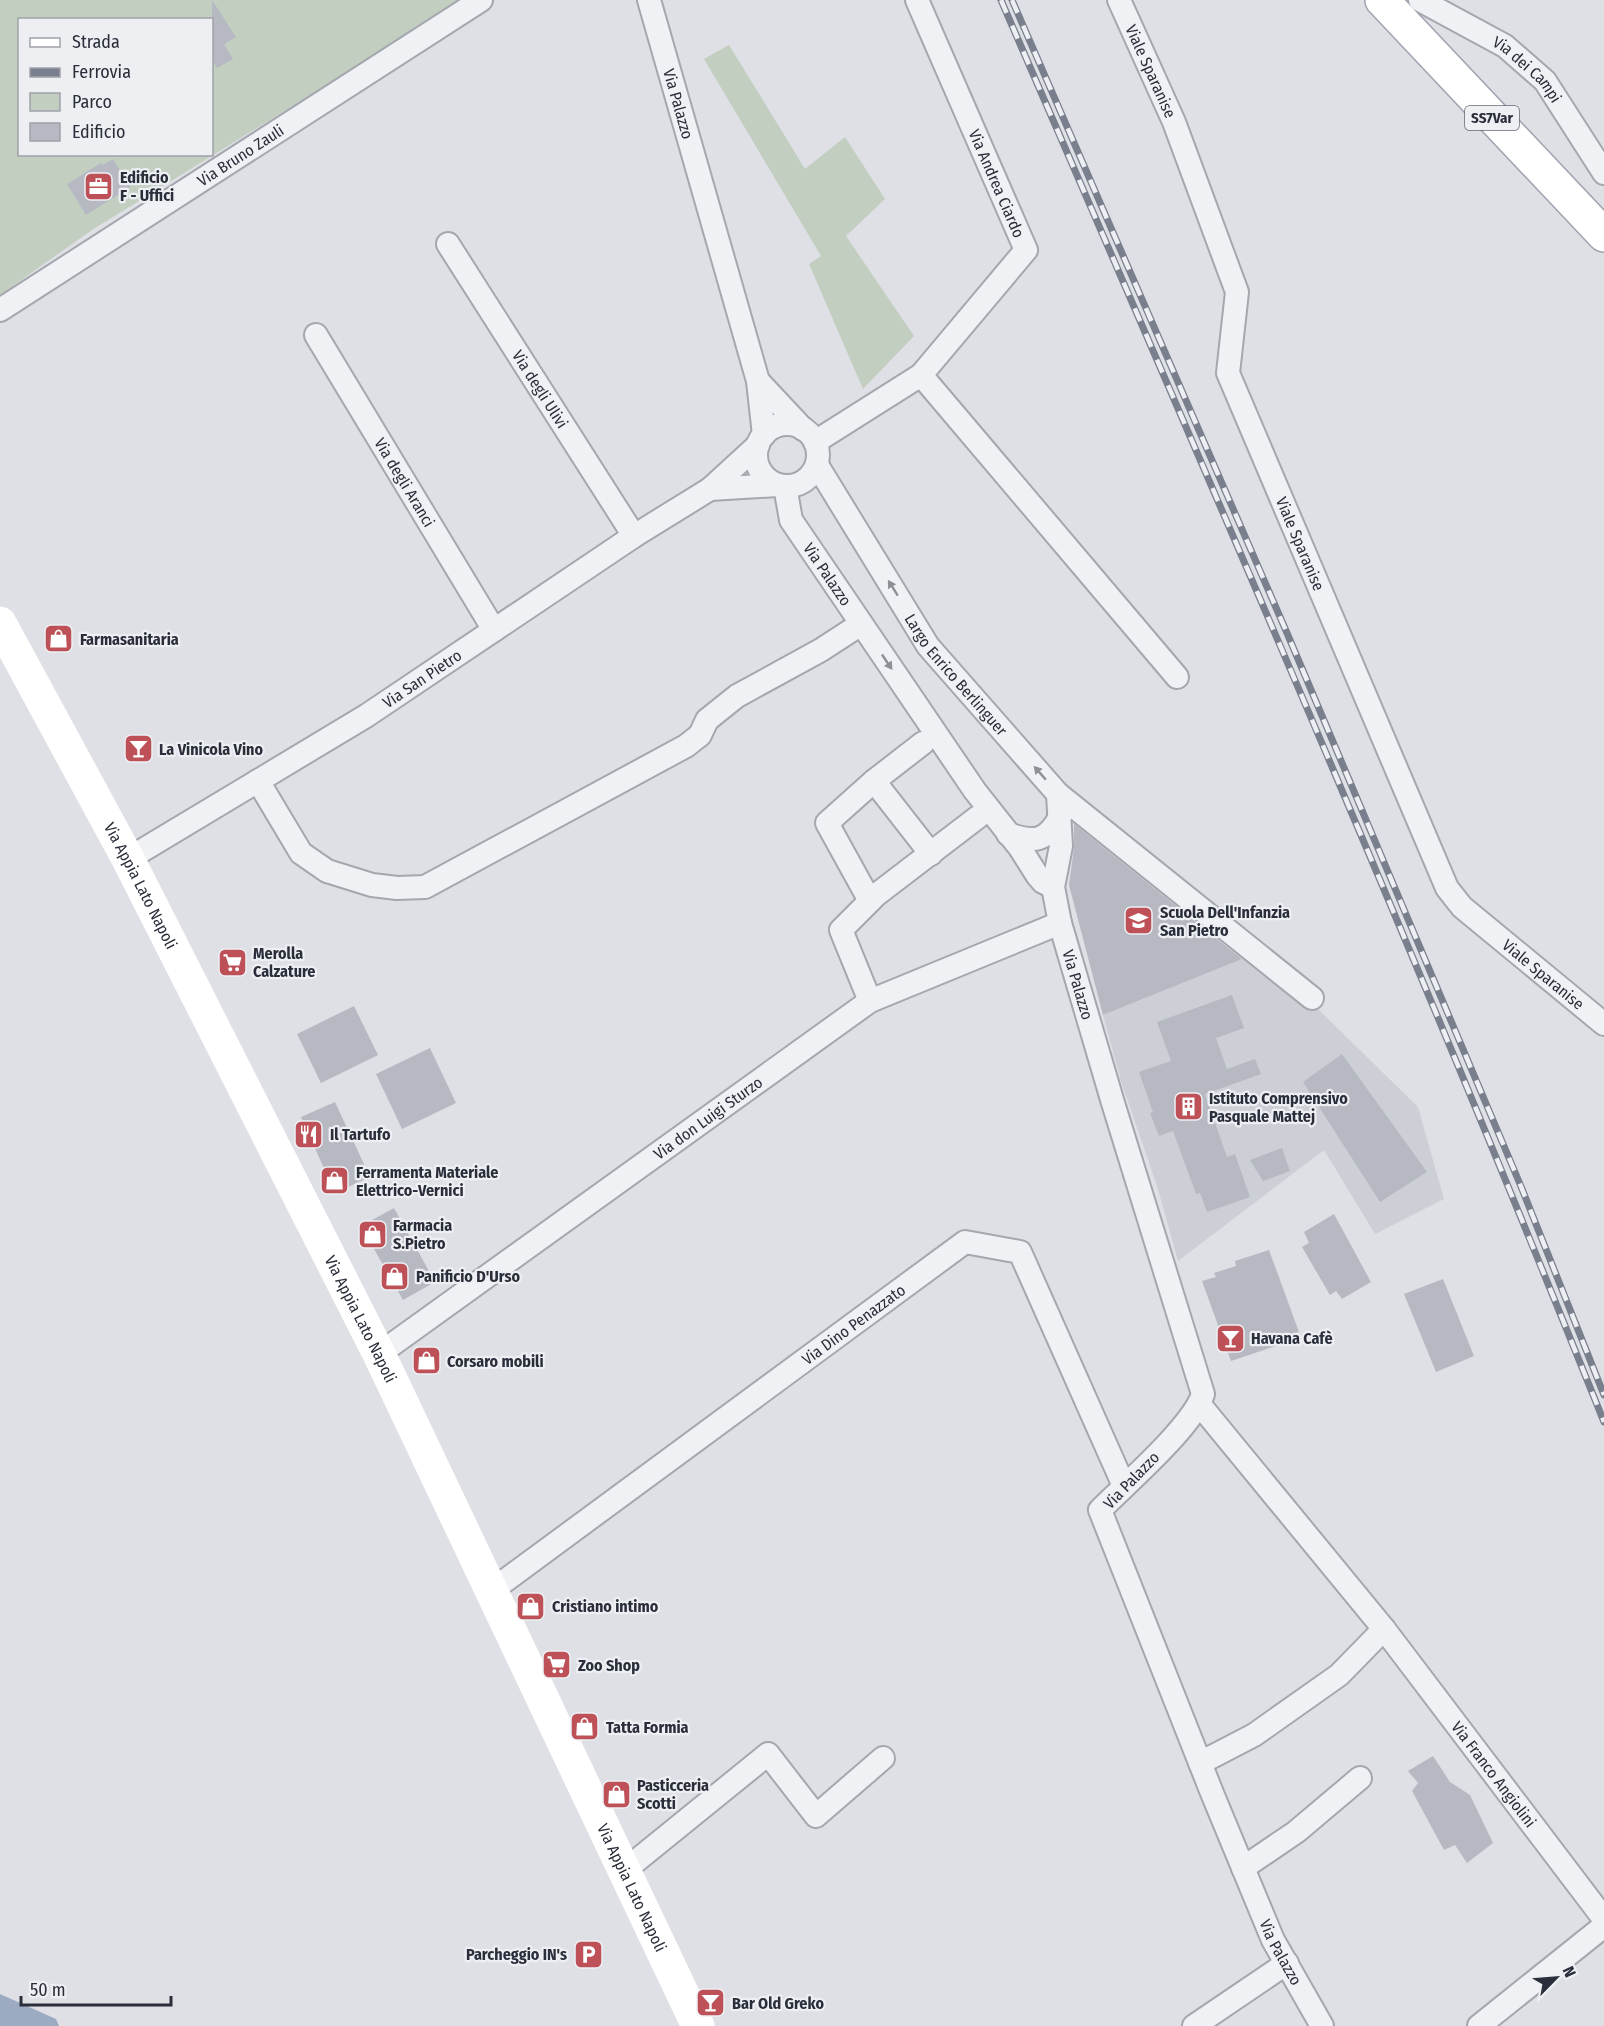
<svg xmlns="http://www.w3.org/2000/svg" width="1604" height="2026" viewBox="0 0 1604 2026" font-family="'Fira Sans Condensed',sans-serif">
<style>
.built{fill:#cccfd6}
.green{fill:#c2cec0;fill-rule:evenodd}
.water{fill:#9dabc2}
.building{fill:#b6b9c2}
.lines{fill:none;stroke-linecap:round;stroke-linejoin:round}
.street-casing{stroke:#a4a7ae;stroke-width:26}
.primary-casing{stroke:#9fa4b0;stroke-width:36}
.street{stroke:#f0f1f4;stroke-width:22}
.secondary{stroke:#fff;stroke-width:33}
.primary{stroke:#fff;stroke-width:33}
.rail-casing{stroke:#797f8d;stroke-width:7}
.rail{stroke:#edeff3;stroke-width:4.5;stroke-dasharray:14;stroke-linecap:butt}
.oneway{fill:#8c9097}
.labels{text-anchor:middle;stroke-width:4.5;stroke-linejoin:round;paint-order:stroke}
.shield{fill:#edeff3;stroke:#646872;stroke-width:1.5}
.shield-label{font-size:15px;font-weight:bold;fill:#292e3a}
.street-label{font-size:16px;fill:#292e3a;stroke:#edeff3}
.poi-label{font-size:16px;font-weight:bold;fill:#292e3a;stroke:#edeff3;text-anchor:start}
</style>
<rect width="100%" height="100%" fill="#dee0e5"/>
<path class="built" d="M 1244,958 L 1320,1011 L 1418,1107 L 1444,1199 L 1375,1234 L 1324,1150 L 1178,1261 L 1157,1186 L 1121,1081 L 1103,1015 Z"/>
<path class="green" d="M 0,0 L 464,0 L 92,230 L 0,295 ZM 20,20 L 212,20 L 212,154 L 20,154 Z
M 729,45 L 805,169 L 845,137 L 885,199 L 846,236 L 914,336 L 863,389 L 809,264 L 821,256 L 704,59 Z"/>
<path class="water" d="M 0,1994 L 56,2019 L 59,2026 L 0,2026 Z"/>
<path class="building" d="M 212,0 L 236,37 L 224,44 L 233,59 L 217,68 L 212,59 Z
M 113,159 L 130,187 L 86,215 L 67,184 L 101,163 L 103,165 Z
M 1074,824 L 1242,959 L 1103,1015 L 1069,885 L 1074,848 Z
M 1232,995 L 1244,1028 L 1216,1038 L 1227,1069 L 1255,1059 L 1261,1074 L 1205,1094 L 1227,1157 L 1235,1154 L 1250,1197 L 1207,1212 L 1200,1193 L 1196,1194 L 1173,1131 L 1159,1136 L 1150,1113 L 1153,1112 L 1139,1072 L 1171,1061 L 1157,1022 Z
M 354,1006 L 378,1055 L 321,1083 L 297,1034 Z
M 430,1048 L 456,1103 L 402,1129 L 376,1074 Z
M 1342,1054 L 1427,1172 L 1380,1202 L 1303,1082 Z
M 335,1102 L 370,1177 L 335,1193 L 301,1117 Z
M 1282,1148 L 1290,1171 L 1263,1181 L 1250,1160 Z
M 394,1208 L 435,1282 L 403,1300 L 361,1226 Z
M 1334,1214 L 1371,1282 L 1342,1299 L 1336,1291 L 1330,1295 L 1302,1247 L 1309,1243 L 1304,1232 Z
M 1269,1250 L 1299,1332 L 1275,1341 L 1276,1346 L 1231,1361 L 1202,1281 L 1216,1277 L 1214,1273 L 1236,1266 L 1235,1261 Z
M 1443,1279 L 1474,1356 L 1436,1372 L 1404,1294 Z
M 1433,1756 L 1450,1782 L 1470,1795 L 1493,1843 L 1467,1863 L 1455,1845 L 1444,1850 L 1412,1791 L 1418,1783 L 1408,1771 Z"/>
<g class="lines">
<defs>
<g id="street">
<path id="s1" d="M 649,0 L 758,381 L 764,435"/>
<path id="s2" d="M 917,0 L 1026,250 L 921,375 L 1177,677"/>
<path id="s3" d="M 1119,0 L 1174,122 L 1237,292 L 1228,373 L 1447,888 L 1462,907 L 1604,1024"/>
<path id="s4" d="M 1420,0 L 1505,46 L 1545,81 L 1604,173"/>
<path id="s5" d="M 448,244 L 634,536"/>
<path id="s6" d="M 0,310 L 481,0"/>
<path id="s7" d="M 316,335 L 494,630"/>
<path d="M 758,381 L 803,429"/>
<circle cx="787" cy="455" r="31"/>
<path d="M 815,442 L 921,375"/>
<path id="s8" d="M 817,465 L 928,646 L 1058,794 L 1061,846 L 1053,887 L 1060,923 L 1113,1103 L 1203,1394 C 1193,1426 1127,1483 1100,1510 L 1212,1793 L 1273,1940 L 1322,2026"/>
<path id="s9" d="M 785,486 L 791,520 L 975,791 L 1020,848 L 1037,875 L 1043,882 L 1053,887"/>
<path d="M 710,489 L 778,485"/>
<path d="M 923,743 L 874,781 L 931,854"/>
<path d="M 258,781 L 301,853 L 327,871 L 372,885 L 397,888 L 425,887 L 686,746 L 700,735 L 707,720 L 737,696 L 821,650 L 861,624"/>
<path d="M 1058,794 L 1312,998"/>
<path d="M 1008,834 C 1034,843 1046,842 1060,817"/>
<path id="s10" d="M 128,859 L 366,716 L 634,536 L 710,489 L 758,445"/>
<path d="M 870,901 L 827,823 L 874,781"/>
<path d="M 870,1001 L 841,930 L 876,895 L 978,817"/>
<path id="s11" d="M 379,1354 L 870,1001 L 1060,923"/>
<path id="s12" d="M 1200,1405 L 1384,1629 L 1604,1919"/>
<path id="s13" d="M 491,1591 L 965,1242 L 1020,1252 L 1124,1486"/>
<path d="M 1200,1763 L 1254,1735 L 1339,1675 L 1384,1629"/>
<path d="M 1243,1868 L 1296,1832 L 1360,1778"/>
<path d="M 625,1870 L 768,1754 L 816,1816 L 883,1758"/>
<path d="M 1194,2026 L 1287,1963"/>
<path d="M 1479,2026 L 1604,1926"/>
</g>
<path id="primary" d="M 1382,0 L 1604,235"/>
</defs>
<use href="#street" class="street-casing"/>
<use href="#primary" class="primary-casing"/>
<use href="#street" class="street"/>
<path class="secondary" id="s14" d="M 0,623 L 128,859 L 379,1354 L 698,2026"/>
<use href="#primary" class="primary"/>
<defs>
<path id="rail" d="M 1001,0 C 1206,473 1412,944 1604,1422
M 1012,0 L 1287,633 L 1520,1184 L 1604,1395"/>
</defs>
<use href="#rail" class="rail-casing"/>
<use href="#rail" class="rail"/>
</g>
<defs><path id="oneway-solid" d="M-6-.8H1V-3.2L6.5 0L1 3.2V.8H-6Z" transform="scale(1.5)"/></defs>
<g class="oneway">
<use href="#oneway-solid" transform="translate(893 588) rotate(-122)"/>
<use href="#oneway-solid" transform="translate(887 662) rotate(56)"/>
<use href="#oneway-solid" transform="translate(1040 773) rotate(-131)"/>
</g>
<defs>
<symbol id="office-square" viewBox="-11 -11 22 22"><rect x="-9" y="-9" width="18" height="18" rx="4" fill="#bd5157" stroke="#edeff3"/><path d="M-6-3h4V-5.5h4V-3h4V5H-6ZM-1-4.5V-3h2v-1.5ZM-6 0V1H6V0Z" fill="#fff"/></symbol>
<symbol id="shop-square" viewBox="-11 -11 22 22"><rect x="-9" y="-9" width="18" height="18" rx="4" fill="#bd5157" stroke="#edeff3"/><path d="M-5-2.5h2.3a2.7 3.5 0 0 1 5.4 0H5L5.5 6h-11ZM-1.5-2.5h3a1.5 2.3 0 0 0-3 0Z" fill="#fff"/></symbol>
<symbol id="bar-square" viewBox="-11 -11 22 22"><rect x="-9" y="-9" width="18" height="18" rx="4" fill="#bd5157" stroke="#edeff3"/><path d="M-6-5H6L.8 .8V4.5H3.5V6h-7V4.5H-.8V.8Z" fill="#fff"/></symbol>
<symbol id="school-square" viewBox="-11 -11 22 22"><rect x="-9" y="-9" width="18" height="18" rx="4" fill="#bd5157" stroke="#edeff3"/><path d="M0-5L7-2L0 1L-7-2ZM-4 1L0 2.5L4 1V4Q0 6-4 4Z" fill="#fff"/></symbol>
<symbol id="supermarket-square" viewBox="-11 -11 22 22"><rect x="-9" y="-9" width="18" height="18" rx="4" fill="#bd5157" stroke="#edeff3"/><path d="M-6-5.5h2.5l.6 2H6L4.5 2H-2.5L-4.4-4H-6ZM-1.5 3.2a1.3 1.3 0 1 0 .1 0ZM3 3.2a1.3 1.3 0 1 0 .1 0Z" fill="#fff"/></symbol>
<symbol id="building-square" viewBox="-11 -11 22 22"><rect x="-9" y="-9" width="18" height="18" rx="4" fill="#bd5157" stroke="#edeff3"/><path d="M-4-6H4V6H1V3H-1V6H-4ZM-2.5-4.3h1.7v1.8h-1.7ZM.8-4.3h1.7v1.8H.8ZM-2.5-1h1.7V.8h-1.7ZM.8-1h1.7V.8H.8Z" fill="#fff"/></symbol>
<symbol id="restaurant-square" viewBox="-11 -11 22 22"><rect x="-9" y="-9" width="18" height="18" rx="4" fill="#bd5157" stroke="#edeff3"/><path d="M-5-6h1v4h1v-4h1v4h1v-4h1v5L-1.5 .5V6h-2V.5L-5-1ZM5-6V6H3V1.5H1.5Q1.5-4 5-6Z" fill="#fff"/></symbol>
<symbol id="parking-square" viewBox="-11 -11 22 22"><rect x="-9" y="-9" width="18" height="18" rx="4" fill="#bd5157" stroke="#edeff3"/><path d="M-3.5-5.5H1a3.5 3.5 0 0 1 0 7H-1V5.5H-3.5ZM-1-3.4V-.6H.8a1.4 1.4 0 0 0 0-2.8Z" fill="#fff"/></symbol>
</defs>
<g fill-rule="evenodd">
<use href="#office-square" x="82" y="170" width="33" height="33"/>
<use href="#shop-square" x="42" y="622" width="33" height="33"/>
<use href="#bar-square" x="122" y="732" width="33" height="33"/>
<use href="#school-square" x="1122" y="904" width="33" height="33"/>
<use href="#supermarket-square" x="216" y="946" width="33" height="33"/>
<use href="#building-square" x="1172" y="1090" width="33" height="33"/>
<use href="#restaurant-square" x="292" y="1118" width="33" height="33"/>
<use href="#shop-square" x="318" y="1164" width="33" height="33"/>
<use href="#shop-square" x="356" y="1218" width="33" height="33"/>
<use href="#shop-square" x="378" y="1260" width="33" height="33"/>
<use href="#bar-square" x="1214" y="1322" width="33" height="33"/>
<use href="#shop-square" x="410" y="1344" width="33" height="33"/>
<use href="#shop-square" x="514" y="1590" width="33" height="33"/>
<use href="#supermarket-square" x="540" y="1648" width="33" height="33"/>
<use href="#shop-square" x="568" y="1710" width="33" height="33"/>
<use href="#shop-square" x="600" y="1778" width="33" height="33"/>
<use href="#parking-square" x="572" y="1938" width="33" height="33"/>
<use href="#bar-square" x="694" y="1986" width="33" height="33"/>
</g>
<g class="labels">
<rect class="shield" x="1465" y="106" width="54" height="24" rx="4.5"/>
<g class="shield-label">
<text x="1492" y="123">SS7Var</text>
</g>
<g class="street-label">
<text dy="6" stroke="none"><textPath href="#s3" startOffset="78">Viale Sparanise</textPath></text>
<text dy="6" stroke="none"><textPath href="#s4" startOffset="129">Via dei Campi</textPath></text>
<text dy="6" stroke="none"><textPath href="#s1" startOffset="108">Via Palazzo</textPath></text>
<text dy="6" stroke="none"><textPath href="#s6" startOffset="286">Via Bruno Zauli</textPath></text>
<text dy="6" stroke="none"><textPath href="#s2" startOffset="200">Via Andrea Ciardo</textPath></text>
<text dy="6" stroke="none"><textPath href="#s5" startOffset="172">Via degli Ulivi</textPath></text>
<text dy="6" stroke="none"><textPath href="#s7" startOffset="172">Via degli Aranci</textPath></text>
<text dy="6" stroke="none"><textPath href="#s3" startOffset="582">Viale Sparanise</textPath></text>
<text dy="6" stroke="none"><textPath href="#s9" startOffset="100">Via Palazzo</textPath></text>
<text dy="6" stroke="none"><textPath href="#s8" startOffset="252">Largo Enrico Berlinguer</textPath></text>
<text dy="6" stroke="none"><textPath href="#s10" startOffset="345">Via San Pietro</textPath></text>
<text dy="6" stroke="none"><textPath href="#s14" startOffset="298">Via Appia Lato Napoli</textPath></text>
<text dy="6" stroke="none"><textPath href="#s3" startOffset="1086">Viale Sparanise</textPath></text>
<text dy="6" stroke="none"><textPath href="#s8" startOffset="604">Via Palazzo</textPath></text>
<text dy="6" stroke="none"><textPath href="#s11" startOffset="405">Via don Luigi Sturzo</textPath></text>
<text dy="6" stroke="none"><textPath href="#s14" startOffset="784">Via Appia Lato Napoli</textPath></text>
<text dy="6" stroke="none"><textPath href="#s13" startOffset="450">Via Dino Penazzato</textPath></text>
<text transform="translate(1131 1480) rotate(-46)" y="6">Via Palazzo</text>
<text dy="6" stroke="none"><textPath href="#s12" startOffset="472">Via Franco Angiolini</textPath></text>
<text dy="6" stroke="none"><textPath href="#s14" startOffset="1414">Via Appia Lato Napoli</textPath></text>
<text dy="6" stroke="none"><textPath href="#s8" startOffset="1666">Via Palazzo</textPath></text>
</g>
<g class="poi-label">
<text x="120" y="183">Edificio<tspan x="120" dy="18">F - Uffici</tspan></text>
<text x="80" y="645">Farmasanitaria</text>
<text x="159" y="755">La Vinicola Vino</text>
<text x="1160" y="918">Scuola Dell'Infanzia<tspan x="1160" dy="18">San Pietro</tspan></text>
<text x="253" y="959">Merolla<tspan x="253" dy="18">Calzature</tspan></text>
<text x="1209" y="1104">Istituto Comprensivo<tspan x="1209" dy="18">Pasquale Mattej</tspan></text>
<text x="330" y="1140">Il Tartufo</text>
<text x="356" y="1178">Ferramenta Materiale<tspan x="356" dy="18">Elettrico-Vernici</tspan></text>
<text x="393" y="1231">Farmacia<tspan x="393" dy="18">S.Pietro</tspan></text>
<text x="416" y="1282">Panificio D'Urso</text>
<text x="1251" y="1344">Havana Cafè</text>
<text x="447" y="1367">Corsaro mobili</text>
<text x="552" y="1612">Cristiano intimo</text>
<text x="578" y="1671">Zoo Shop</text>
<text x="606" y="1733">Tatta Formia</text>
<text x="637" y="1791">Pasticceria<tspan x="637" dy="18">Scotti</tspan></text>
<text x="567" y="1960" text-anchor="end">Parcheggio IN's</text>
<text x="732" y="2009">Bar Old Greko</text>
</g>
</g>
<rect x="18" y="18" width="195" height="138" fill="#edeff3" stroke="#9fa2a9" stroke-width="1.5"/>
<rect x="30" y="38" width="30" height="9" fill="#ffffff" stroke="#9fa2a9" stroke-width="1.5"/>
<text x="72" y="48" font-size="18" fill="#292e3a">Strada</text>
<rect x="30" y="68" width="30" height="9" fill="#797f8d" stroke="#9fa2a9" stroke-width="1.5"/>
<text x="72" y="78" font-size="18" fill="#292e3a">Ferrovia</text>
<rect x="30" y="93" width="30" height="18" fill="#c2cec0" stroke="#9fa2a9" stroke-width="1.5"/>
<text x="72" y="108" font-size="18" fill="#292e3a">Parco</text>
<rect x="30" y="123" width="30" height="18" fill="#b6b9c2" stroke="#9fa2a9" stroke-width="1.5"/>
<text x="72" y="138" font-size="18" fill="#292e3a">Edificio</text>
<g transform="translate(1556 1978) rotate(65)" stroke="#edeff3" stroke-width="4.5" paint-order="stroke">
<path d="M0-4.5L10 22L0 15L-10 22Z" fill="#292e3a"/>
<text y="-9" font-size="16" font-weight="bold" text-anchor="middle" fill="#292e3a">N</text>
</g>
<path d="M21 1996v9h150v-9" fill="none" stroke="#292e3a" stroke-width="3"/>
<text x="30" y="1996" font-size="18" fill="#292e3a" stroke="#edeff3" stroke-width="4.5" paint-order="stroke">50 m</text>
</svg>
